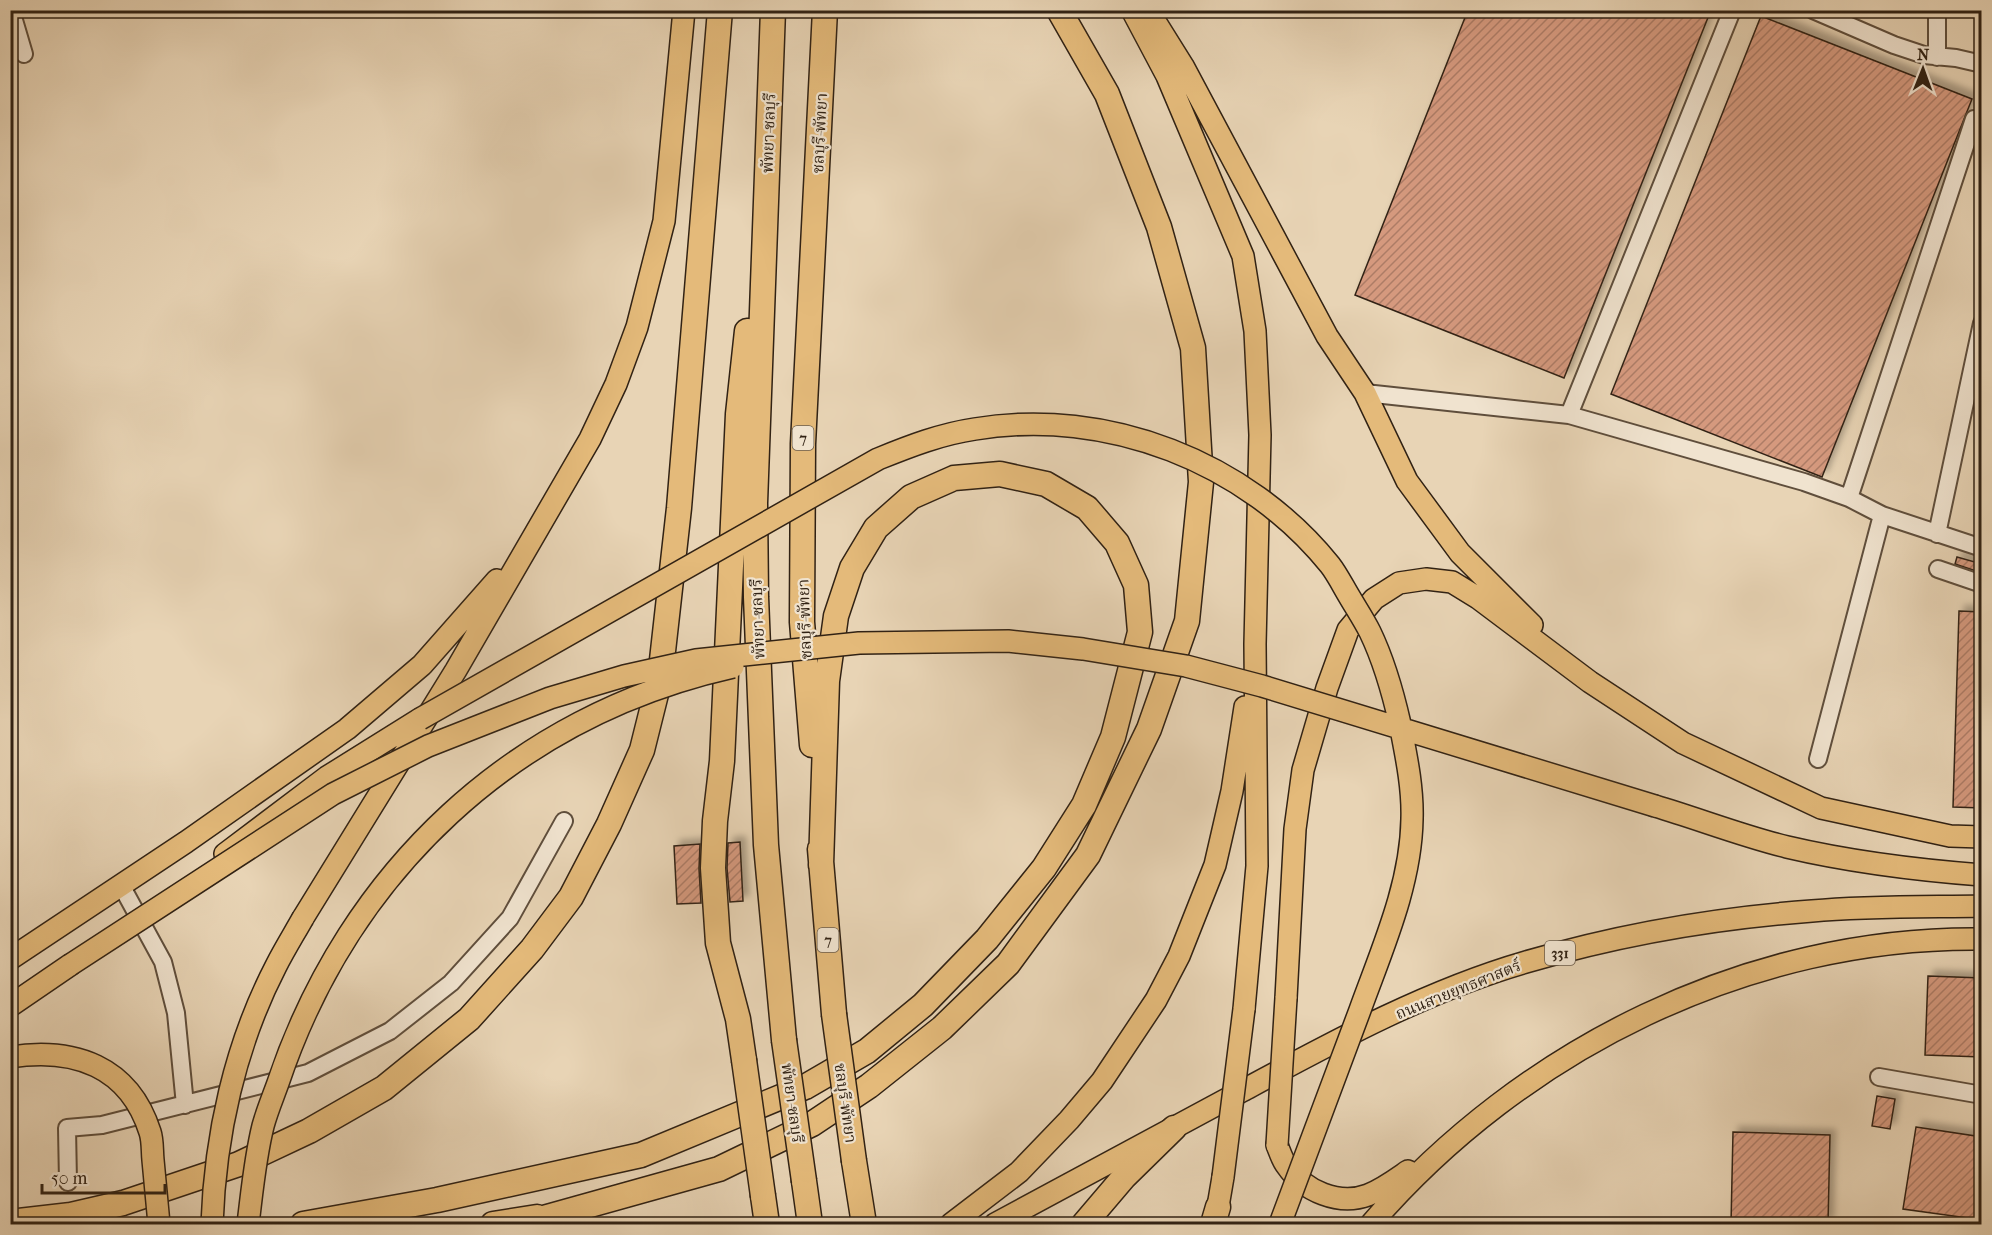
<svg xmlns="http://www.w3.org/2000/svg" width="1992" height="1235" viewBox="0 0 1992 1235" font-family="'IM FELL French Canon','Noto Serif Thai',serif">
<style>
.building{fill:url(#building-hatch);stroke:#312214;stroke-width:1.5;filter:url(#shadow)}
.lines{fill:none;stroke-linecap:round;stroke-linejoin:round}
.minor-casing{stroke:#5f4e3c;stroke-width:20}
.major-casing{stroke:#312214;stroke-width:24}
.highway-casing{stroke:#312214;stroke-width:27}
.minor{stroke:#f0e3cf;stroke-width:16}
.major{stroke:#e4ba7a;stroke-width:21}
.highway{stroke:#e4ba7a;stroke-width:24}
.major-bridge-casing{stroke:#312214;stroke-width:24;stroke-linecap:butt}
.highway-bridge-casing{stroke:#312214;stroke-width:27;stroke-linecap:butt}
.major-bridge{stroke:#e4ba7a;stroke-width:21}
.highway-bridge{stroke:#e4ba7a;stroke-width:24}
.labels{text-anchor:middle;stroke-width:4.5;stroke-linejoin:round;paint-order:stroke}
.shield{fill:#f0e3cf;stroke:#6a5c4c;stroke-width:1.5}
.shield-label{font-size:15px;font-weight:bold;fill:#312214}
.street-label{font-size:16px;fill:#312214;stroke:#f0e3cf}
</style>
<defs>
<pattern id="building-hatch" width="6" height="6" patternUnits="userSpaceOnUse" patternTransform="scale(1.5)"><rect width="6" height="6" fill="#d5997e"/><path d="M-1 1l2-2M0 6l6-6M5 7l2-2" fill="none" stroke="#ad7c66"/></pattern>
<filter id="shadow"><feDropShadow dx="5.5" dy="-5.5" stdDeviation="3" flood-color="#0004"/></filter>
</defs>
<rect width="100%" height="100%" fill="#e8d4b5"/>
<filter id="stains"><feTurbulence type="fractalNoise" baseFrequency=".00333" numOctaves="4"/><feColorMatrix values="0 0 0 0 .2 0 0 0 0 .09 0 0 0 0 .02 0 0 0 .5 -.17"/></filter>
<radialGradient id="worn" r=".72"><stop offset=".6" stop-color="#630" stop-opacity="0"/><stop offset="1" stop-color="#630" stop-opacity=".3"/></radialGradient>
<path class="building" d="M 1468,10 L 1711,10 L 1564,378 L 1355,295 Z
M 1761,16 L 1972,99 L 1822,477 L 1611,394 Z
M 1957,557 L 1982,564 L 1982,573 L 1955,564 Z
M 1959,611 L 1982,612 L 1982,808 L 1953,807 Z
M 740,842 L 743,901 L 730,902 L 727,868 L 728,843 Z
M 700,844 L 699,869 L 701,903 L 677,904 L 674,846 Z
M 1928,976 L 1982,978 L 1982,1057 L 1925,1055 Z
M 1877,1096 L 1895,1099 L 1890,1129 L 1872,1126 Z
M 1916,1127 L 1982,1137 L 1982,1220 L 1903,1209 Z
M 1733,1132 L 1830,1135 L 1828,1224 L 1731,1224 Z"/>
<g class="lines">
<defs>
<path id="minor" d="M 11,10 L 24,54
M 1813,10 L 1894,45 L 1924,55 L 1956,58 L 1982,64
M 1937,57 L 1937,10
M 1365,393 L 1569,415 L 1804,482 L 1849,498 L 1882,515 L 1982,548
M 1569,415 L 1731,13
M 1849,498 L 1974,119
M 1937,534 L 1982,323
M 1938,569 L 1982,584
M 1818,759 L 1882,515
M 121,885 L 163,962 L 176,1013 L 185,1105
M 1879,1077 L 1982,1095
M 68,1182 L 67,1128 L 102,1125 L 308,1073 L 390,1031 L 451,983 L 510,918 L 564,821"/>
<path id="major" d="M 1132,10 L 1167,76 L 1243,256 L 1255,331 L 1260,435 L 1255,644 L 1257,866 L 1244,1009
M 1148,10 L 1183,66 L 1327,336 L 1365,393 L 1407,481 L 1460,553 L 1532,625
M 1655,806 C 1699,819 1742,836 1787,847 C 1851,862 1916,870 1982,875
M 225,854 L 327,777 L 420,719
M 303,918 L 456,670 L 590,439 L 616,384 L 637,327 L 664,221 L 684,10
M 10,959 L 186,842 L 347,729 L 422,665 L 497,580
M 1286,998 L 1295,829 L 1303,770 L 1327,688 L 1348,630 L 1374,599 L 1399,583 L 1426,579 L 1452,582 L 1478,598 L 1590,682 L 1683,743 L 1821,808 L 1950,836 L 1982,837
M 10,1006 L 70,965
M 1277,1145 C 1280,1152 1282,1160 1287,1166 C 1304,1191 1339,1206 1368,1195 C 1383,1189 1395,1180 1408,1171
M 951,1224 L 1019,1172 L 1069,1120 L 1102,1081 L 1156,1000 L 1179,956 L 1215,865 L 1232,791 L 1245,707
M 995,1224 C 1077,1180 1159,1136 1242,1091 C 1333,1042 1426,991 1526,962 C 1618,935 1716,918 1812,911 C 1868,906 1925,907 1982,906
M 1215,1224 L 1223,1177
M 1371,1224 C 1522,1049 1749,936 1982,939"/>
<path id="highway" d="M 773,10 L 755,503 L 756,597 L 766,845 L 784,1040
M 812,745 L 802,622 L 803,444 L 825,10
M 820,849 L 834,1014
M 744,1060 L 738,1019 L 718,943 L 713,868 L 715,821 L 722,761 L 738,414 L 747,331
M 854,1161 L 864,1224
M 804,1181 L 810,1224
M 763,1196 L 767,1224
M 10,1222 L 71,1215 L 123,1203 L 239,1164 L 309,1131 L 384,1088 L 469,1019 L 532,949 L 571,897 L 609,824 L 642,750 L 660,678 L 679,508 L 720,10
M 303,1224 L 437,1200 L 641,1155 L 805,1087 L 867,1051 L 923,1005 L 987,939 L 1044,868 L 1084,805 L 1113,737 L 1140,632 L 1136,585 L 1117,543 L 1087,508 L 1046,484 L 1000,474 L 954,478 L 911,497 L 876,528 L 852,568 L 836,616 L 827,681 L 821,865
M 493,1224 L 537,1217
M 522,1224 L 719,1169 L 812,1124 L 869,1086 L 942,1028 L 1008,964 L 1088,855 L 1149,729 L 1187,621 L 1201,482 L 1193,348 L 1159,227 L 1107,94 L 1059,10
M 1084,1224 L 1124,1177 L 1174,1128
M 1213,1224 L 1218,1207"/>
</defs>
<use href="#minor" class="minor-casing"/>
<use href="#major" class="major-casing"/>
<use href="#highway" class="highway-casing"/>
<use href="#minor" class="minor"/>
<use href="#major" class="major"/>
<use href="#highway" class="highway"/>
<defs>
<path id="major-bridge" d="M 420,719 L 878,459 C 910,446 941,434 975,429 C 1107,407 1247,462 1330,565 C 1337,574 1343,586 1349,596 C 1356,608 1364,620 1370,632 C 1384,661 1393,693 1400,724 C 1406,755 1413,787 1412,819 C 1411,885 1382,949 1360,1010 C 1333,1081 1307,1153 1280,1224
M 70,965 L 333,794 L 428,746 L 550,698 L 624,676 L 696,660 L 859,643 L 1008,641 L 1083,649 L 1186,666 L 1262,686 L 1655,806
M 10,1057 C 74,1047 129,1066 150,1132 C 153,1141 152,1151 153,1160 C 155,1181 157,1203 159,1224
M 1277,1145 L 1286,998
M 1223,1177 L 1244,1009
M 212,1224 C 215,1136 235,1045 276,966 C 284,950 294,934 303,918
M 248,1224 C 252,1192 255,1158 263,1126 C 267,1111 273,1097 278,1083 C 349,871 514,716 733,667"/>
<path id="highway-bridge" d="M 834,1014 L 854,1161
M 784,1040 L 804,1181
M 744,1060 L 763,1196"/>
</defs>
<use href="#major-bridge" class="major-bridge-casing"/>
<use href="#highway-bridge" class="highway-bridge-casing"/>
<use href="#major-bridge" class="major-bridge"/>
<use href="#highway-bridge" class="highway-bridge"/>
</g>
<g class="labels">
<g class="shield">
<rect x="792.5" y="426" width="21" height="24" rx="4.5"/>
<rect x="817.5" y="928" width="21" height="24" rx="4.5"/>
<rect x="1545" y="941" width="30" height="24" rx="4.5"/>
</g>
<g class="shield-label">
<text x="803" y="443">7</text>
<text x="828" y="945">7</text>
<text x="1560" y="958">331</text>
</g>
<g class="street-label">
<text transform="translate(768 133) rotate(-88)" y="6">พัทยา-ชลบุรี</text>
<text transform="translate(819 133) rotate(-87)" y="6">ชลบุรี-พัทยา</text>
<text transform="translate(757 619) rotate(-92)" y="6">พัทยา-ชลบุรี</text>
<text transform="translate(804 619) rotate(-92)" y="6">ชลบุรี-พัทยา</text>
<text transform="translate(1458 989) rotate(-22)" y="6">ถนนสายยุทธศาสตร์</text>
<text transform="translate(793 1103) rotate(82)" y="6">พัทยา-ชลบุรี</text>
<text transform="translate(846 1103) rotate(82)" y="6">ชลบุรี-พัทยา</text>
</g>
</g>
<rect width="1992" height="1235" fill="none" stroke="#e8d4b5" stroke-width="36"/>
<rect x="12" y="12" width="1968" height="1211" fill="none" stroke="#312214" stroke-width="3"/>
<rect x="18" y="18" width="1956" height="1199" fill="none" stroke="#312214" stroke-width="1.5"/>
<g transform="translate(1923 69) rotate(1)" stroke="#f0e3cf" stroke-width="4.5" paint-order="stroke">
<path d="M0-4.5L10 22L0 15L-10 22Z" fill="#312214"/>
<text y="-9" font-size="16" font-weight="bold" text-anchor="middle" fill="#312214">N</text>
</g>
<path d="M42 1184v9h123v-9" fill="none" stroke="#312214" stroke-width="3"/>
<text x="51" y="1184" font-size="18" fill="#312214" stroke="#f0e3cf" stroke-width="4.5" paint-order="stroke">50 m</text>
<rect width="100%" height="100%" filter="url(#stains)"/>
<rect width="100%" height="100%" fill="url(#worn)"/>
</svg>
